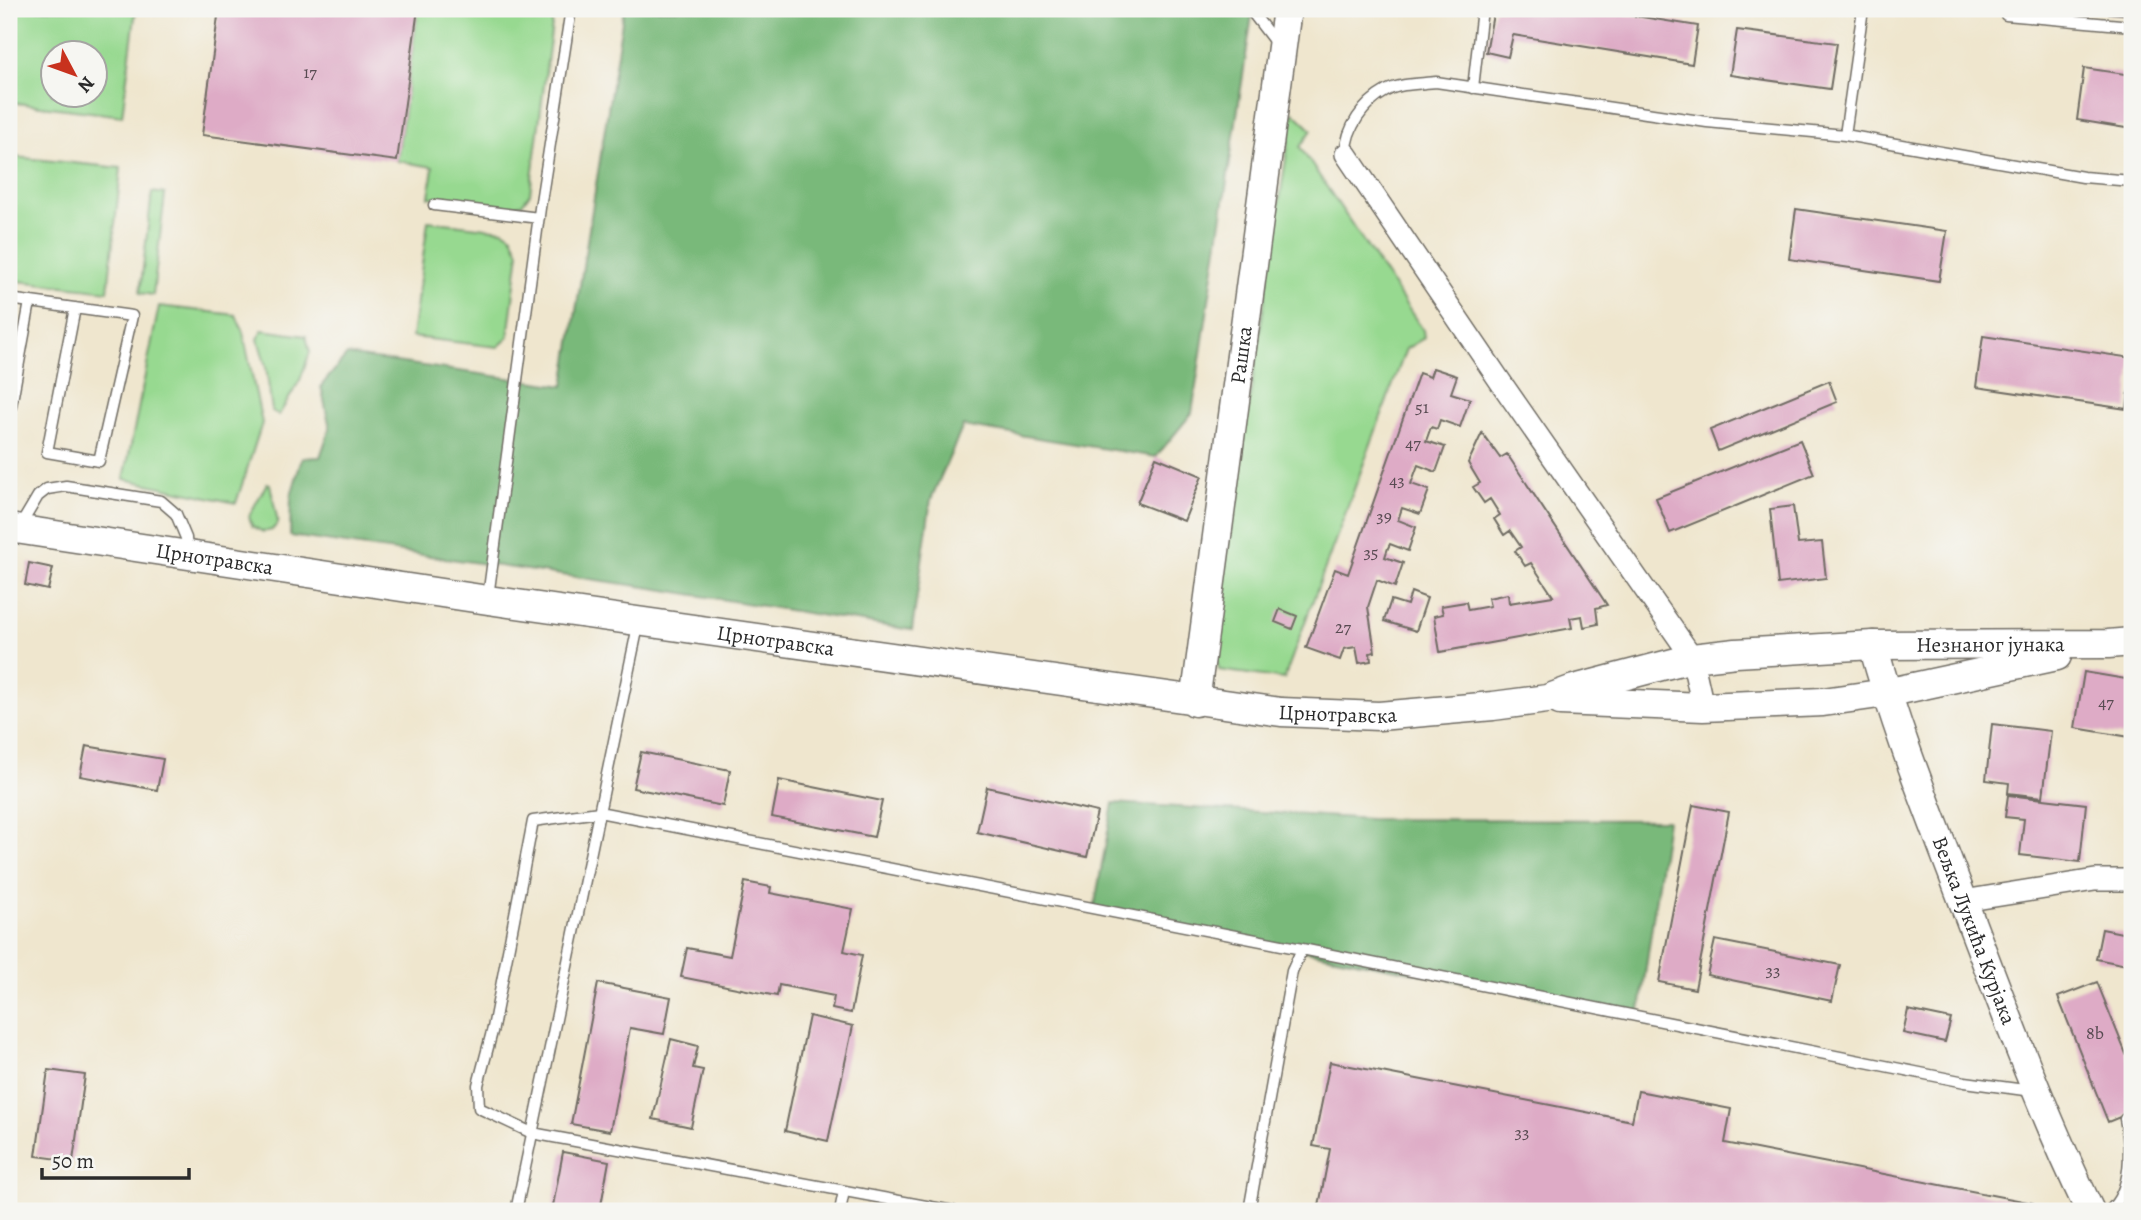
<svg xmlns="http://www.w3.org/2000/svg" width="2141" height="1220" viewBox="0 0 2141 1220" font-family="Alegreya,serif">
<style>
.green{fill:#97d990;stroke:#61825e;stroke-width:2;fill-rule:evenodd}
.forest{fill:#79b97a;stroke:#527252;stroke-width:2}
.building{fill:#deabc6}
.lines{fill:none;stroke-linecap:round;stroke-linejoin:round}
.lane-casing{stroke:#706c64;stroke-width:13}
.street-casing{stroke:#706c64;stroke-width:24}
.secondary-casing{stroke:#706c64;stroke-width:31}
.lane{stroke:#fff;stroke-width:10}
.street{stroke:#fff;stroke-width:21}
.secondary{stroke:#fff;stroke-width:28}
.labels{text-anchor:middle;stroke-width:6;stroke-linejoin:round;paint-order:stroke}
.number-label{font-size:18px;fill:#584b52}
.street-label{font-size:21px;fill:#2b2b2b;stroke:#f6f6f2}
</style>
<rect width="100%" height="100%" fill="#f6f6f2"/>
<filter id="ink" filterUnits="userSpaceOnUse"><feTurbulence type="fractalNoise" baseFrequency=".0143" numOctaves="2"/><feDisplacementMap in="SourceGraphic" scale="14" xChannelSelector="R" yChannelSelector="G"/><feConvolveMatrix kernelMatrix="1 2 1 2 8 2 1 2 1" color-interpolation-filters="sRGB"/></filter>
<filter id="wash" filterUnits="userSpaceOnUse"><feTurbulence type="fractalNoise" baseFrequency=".00686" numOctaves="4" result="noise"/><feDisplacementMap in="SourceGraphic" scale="28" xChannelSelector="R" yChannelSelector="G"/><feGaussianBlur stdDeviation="1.57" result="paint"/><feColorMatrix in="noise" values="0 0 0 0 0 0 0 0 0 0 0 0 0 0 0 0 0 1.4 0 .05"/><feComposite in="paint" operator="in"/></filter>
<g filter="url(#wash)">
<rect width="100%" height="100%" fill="#efe6ce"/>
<path class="green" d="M 9,9 L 136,9 L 122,116 L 9,102 ZM 94,52 L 94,94 L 52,94 L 52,52 Z
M 418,9 L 554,9 L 530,193 L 522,204 L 512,207 L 429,197 L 433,167 L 397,161 Z
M 1293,112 L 1312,130 L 1300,147 L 1423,330 L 1424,338 L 1406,349 L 1284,679 L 1219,670 L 1213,643 Z
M 15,157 L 121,168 L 108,291 L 9,280 L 9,216 Z
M 152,192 L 165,194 L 153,295 L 140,293 Z
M 428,221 L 503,230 L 512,236 L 519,252 L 508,338 L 498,347 L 412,337 Z
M 159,306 L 236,315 L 243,332 L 262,423 L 236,503 L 124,479 Z
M 262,330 L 306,336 L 310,352 L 300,380 L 279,415 L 272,411 L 266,367 L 258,339 Z
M 267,483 L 270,484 L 278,523 L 272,530 L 263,532 L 252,526 L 249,516 Z"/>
<path class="forest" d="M 624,9 L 1253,9 L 1192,413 L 1156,457 L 963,426 L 931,499 L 912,630 L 652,588 L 290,536 L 291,496 L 302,458 L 320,457 L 330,428 L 321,386 L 347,355 L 564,386 Z
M 1113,803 L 1370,819 L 1667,820 L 1639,1017 L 1094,909 Z"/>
<g id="blocks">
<path class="building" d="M 219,9 L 418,9 L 397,161 L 202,135 Z
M 1494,9 L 1592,9 L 1698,26 L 1692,64 L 1513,35 L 1508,57 L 1486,52 Z
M 2110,9 L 2132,9 L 2132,15 L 2109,13 Z
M 1737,30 L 1837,43 L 1830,89 L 1730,75 Z
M 2084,68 L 2132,75 L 2132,129 L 2077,120 Z
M 1796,209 L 1947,231 L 1939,281 L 1789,259 Z
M 1983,336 L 2132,358 L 2127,409 L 1976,387 Z
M 1433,368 L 1457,376 L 1451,393 L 1470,399 L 1460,427 L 1440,420 L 1437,429 L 1431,427 L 1426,441 L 1445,447 L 1436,472 L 1418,465 L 1411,484 L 1429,490 L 1420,514 L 1402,508 L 1398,520 L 1416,527 L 1408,551 L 1390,544 L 1388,548 L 1385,557 L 1403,563 L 1395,587 L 1377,580 L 1368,607 L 1375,652 L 1370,653 L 1371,661 L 1359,663 L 1356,647 L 1344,649 L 1340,660 L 1306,648 L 1335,569 L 1348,574 L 1419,373 L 1430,377 Z
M 1829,381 L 1837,402 L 1718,451 L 1710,430 Z
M 1482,433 L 1500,458 L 1507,454 L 1607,605 L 1596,608 L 1598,624 L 1584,627 L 1582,616 L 1570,618 L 1572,628 L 1440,652 L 1434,616 L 1443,614 L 1441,606 L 1466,602 L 1468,610 L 1490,606 L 1488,598 L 1508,594 L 1509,603 L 1553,596 L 1531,563 L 1525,566 L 1515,551 L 1521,547 L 1510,531 L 1504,535 L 1494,519 L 1500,515 L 1490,499 L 1484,503 L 1473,487 L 1480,483 L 1468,463 Z
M 1800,440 L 1814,474 L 1670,533 L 1656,498 Z
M 1156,457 L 1202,476 L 1184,521 L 1137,503 Z
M 1793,506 L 1798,544 L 1822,542 L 1826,578 L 1778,584 L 1770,509 Z
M 29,563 L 53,568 L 48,590 L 25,585 Z
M 1411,592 L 1427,598 L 1416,631 L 1384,621 L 1391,600 L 1407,605 Z
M 1280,609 L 1297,616 L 1292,629 L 1275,622 Z
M 2084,672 L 2132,680 L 2130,737 L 2075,728 Z
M 1992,724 L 2051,731 L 2043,797 L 2008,793 L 2009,783 L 1986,780 Z
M 86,746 L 163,759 L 157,790 L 80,776 Z
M 641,752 L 730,770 L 723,806 L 633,788 Z
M 779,780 L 882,801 L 874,837 L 772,817 Z
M 987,787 L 1097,812 L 1087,857 L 977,832 Z
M 2008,795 L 2086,804 L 2080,862 L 2020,855 L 2024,819 L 2005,817 Z
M 1693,805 L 1729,812 L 1695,989 L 1659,982 Z
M 745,882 L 771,887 L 770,893 L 853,909 L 844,951 L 862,955 L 851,1013 L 832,1009 L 834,996 L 779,985 L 777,996 L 681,977 L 687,948 L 730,956 Z
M 2102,929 L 2132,935 L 2132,966 L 2096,959 Z
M 1715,940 L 1840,965 L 1832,1001 L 1707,975 Z
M 2097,982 L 2132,1069 L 2132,1112 L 2108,1122 L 2058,997 Z
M 598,983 L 671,997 L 664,1034 L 630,1028 L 610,1131 L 571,1124 Z
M 1908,1010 L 1951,1019 L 1945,1042 L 1903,1033 Z
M 809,1016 L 853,1026 L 828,1141 L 785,1131 Z
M 671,1039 L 698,1046 L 693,1068 L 703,1070 L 691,1127 L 653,1119 Z
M 1330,1062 L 1632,1121 L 1638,1091 L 1731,1109 L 1725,1143 L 2033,1203 L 2032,1211 L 1318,1211 L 1330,1149 L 1313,1146 Z
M 48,1070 L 85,1075 L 73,1161 L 36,1156 Z
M 563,1152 L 609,1161 L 600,1211 L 552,1211 Z"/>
</g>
</g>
<g filter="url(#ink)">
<use href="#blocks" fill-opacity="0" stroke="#706c64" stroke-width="2"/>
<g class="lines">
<defs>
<path id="lane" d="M 1252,12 L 1278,46
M 2006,15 L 2132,26
M 1473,88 L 1482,9
M 1845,135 L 1863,9
M 1346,154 C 1345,129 1364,103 1386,91 C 1401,83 1420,84 1436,82 L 1707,122 L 1845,135 L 2083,177 L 2132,181
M 434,205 L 539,218
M 9,299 L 132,316 L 99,461 L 47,452 L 75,308
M 9,417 L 30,302
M 19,528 L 38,496 L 47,489 L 66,486 L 161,501 L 176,514 L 186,538 L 187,553
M 488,597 L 540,208 L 571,9
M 516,1211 L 639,621
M 840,1211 L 844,1191
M 953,1211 L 532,1133 L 479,1108 L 478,1085 L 493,1028 L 533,821 L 599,812 L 1302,949 L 1965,1082 L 2032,1091
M 1249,1211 L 1292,971 L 1302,949
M 2109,1211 C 2133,1190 2131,1148 2125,1119"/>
<path id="street" d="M 1346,154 L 1504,387 L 1685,647 L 1692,658 L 1703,707
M 1963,901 L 2095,880 L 2132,880"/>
<g id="secondary">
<path id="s1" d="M 9,528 L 488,600 L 1281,712 L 1379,716 L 1493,706 L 1547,699 L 1574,689 L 1692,658 L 1736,653 L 1873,645 L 2108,644 L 2132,642"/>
<path id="s2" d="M 1873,645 C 1897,733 1931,816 1963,901 C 2003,1006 2041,1110 2090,1211"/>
<path d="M 1560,701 L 1703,707 L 1823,702 L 1886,693 L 2057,656"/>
<path id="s3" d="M 1195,702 L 1287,9"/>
</g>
</defs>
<use href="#lane" class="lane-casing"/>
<use href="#street" class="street-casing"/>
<use href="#secondary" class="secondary-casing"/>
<use href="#lane" class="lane"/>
<use href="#street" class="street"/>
<use href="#secondary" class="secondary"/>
</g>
</g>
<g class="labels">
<g class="number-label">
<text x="310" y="78">17</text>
<text x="1422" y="413">51</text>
<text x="1413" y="449">47</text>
<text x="1397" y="486">43</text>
<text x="1384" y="522">39</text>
<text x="1371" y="558">35</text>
<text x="1343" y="633">27</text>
<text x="2106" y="708">47</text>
<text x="1773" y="976">33</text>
<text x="2095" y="1039">8b</text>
<text x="1522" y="1138">33</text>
</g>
<g class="street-label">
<text dy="7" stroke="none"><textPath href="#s3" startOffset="350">Рашка</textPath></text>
<text dy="7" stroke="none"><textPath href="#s1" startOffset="208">Црнотравска</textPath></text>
<text dy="7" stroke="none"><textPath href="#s1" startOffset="775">Црнотравска</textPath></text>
<text dy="7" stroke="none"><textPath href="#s1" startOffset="2002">Незнаног јунака</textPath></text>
<text dy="7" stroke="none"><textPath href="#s1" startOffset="1342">Црнотравска</textPath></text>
<text dy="7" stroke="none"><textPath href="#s2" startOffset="303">Вељка Лукића Курјака</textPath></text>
</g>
</g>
<rect width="2141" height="1220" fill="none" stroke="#f6f6f2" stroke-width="35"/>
<g transform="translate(74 74) rotate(131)"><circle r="33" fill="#f6f6f2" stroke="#a5a5a2" stroke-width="2"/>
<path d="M0-5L12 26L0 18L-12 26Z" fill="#c8321e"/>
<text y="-10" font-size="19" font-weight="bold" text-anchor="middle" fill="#2b2b2b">N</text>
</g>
<path d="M42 1168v10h147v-10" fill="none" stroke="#2b2b2b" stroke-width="3.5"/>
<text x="52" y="1168" font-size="21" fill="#2b2b2b" stroke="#f6f6f2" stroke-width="5" paint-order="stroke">50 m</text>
</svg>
